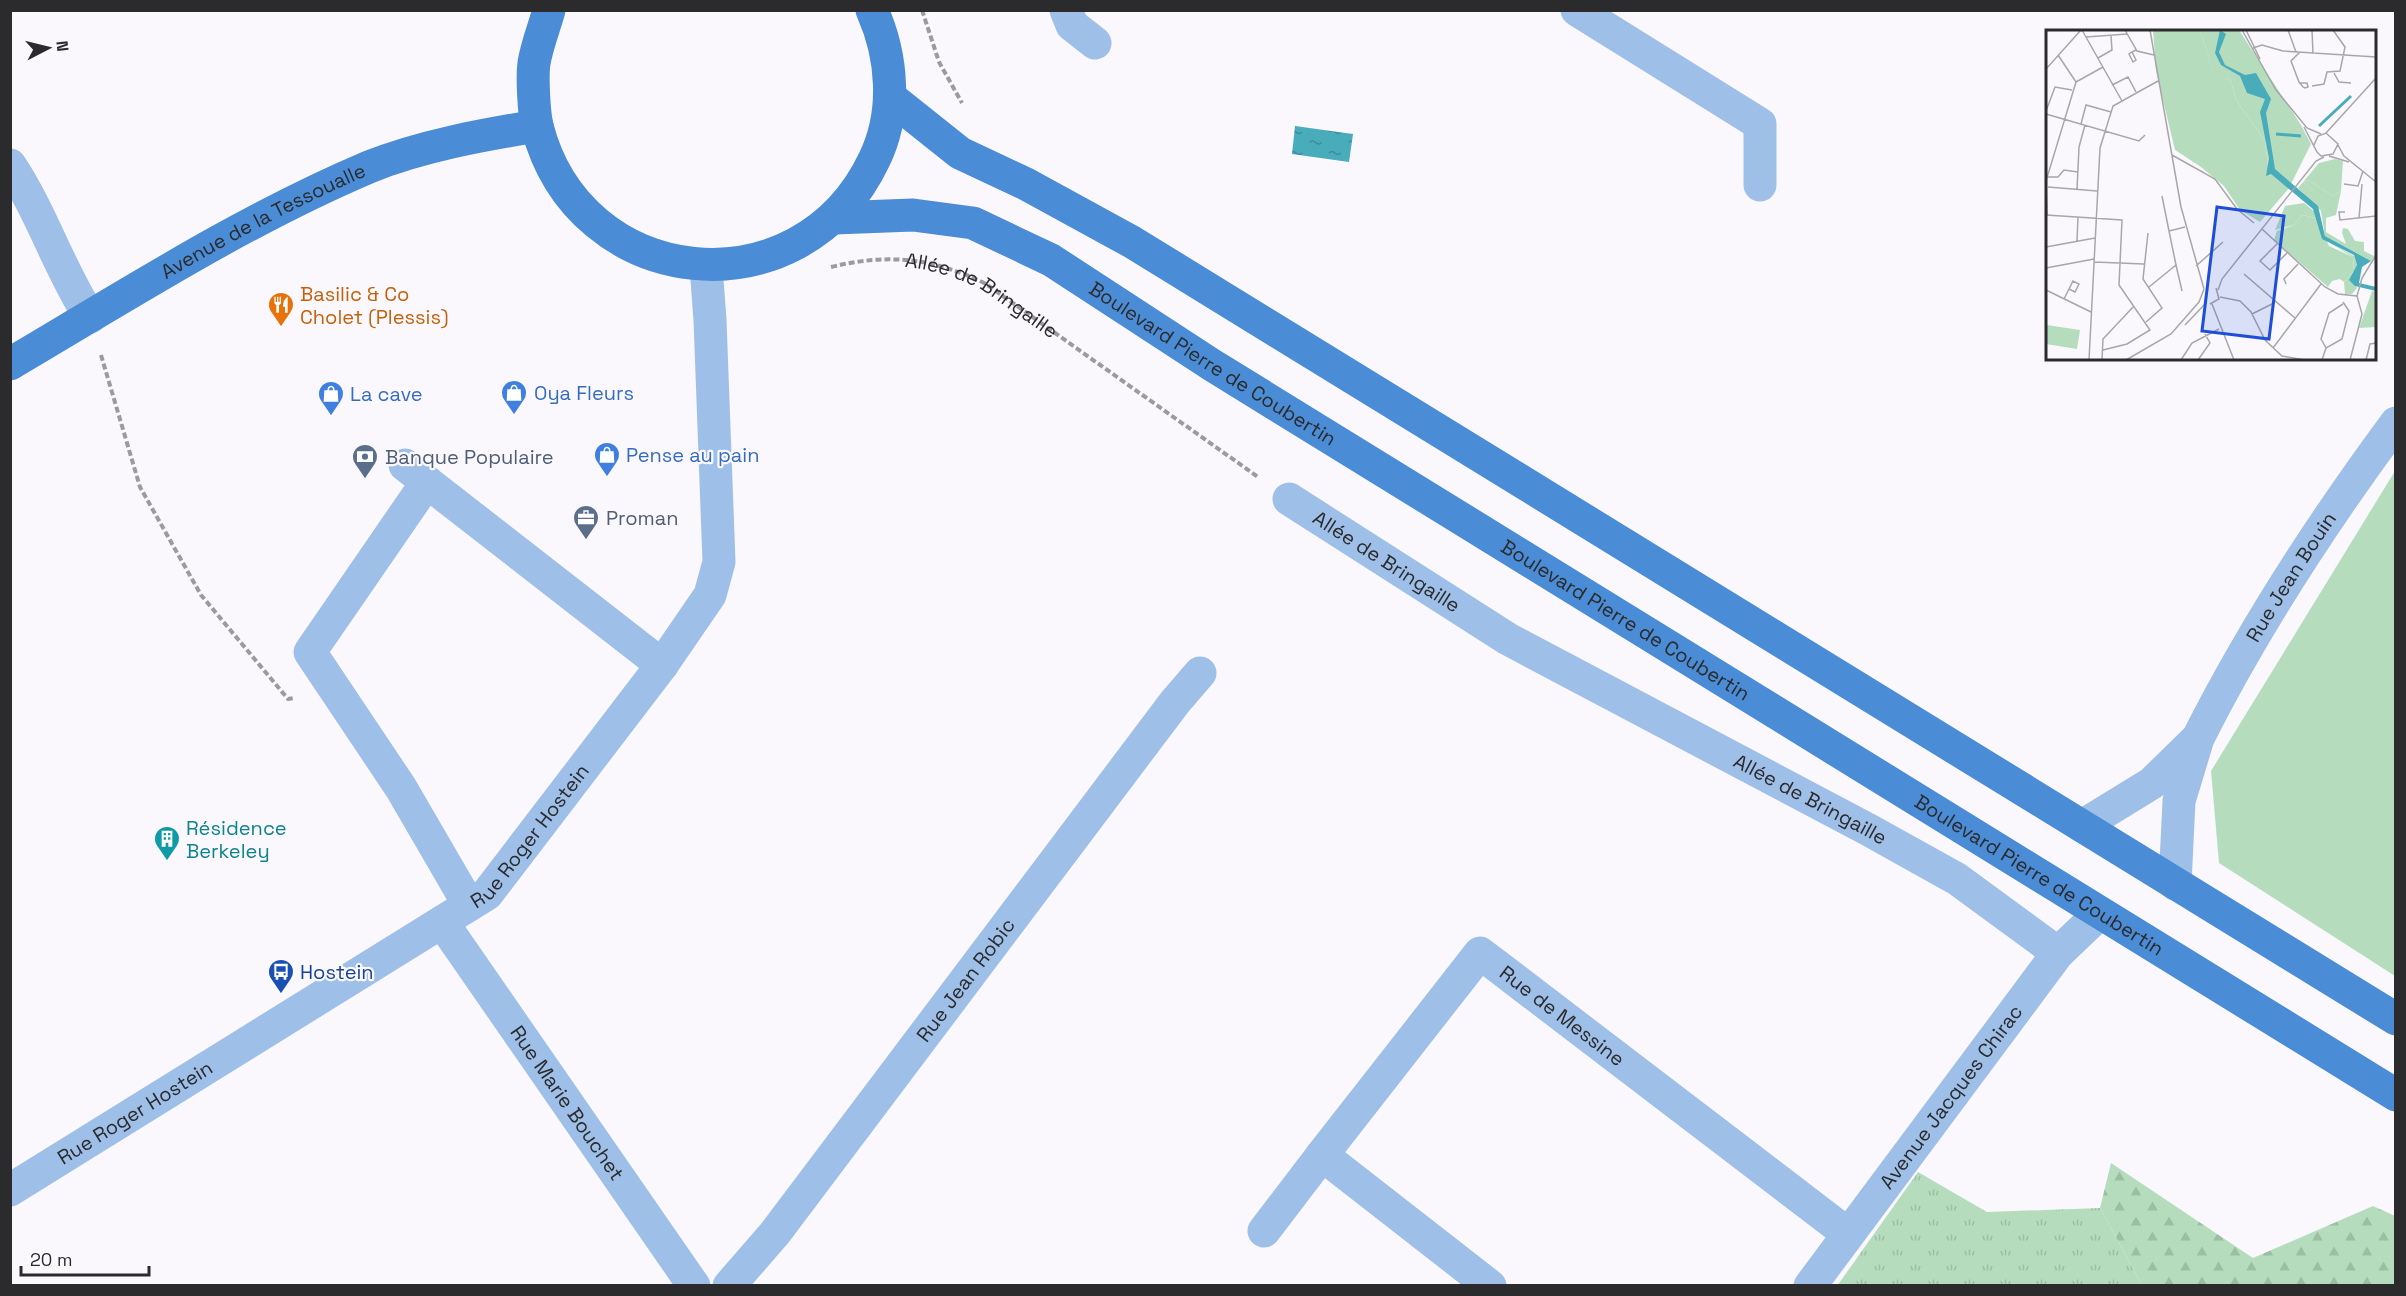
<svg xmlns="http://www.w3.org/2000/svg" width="2406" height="1296" viewBox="0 0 2406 1296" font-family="'Space Grotesk',sans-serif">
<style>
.grass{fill:url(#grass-tufts)}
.forest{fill:url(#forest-firs)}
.pitch{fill:#b5ddbd}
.water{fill:url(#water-ripples)}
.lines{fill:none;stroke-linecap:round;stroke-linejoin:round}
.path{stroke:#9c9a9e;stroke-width:4;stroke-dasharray:6 3;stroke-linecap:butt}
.minor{stroke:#9dbfe8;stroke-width:33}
.major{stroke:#4a8cd6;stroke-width:33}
.labels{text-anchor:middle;stroke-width:4.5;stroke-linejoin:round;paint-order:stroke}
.street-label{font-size:20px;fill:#2b2a2c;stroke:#faf8fd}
.food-label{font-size:20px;fill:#c56008;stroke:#faf8fd;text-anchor:start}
.shop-label{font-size:20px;fill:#366cbe;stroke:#faf8fd;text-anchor:start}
.service-label{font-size:20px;fill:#4e5e75;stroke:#faf8fd;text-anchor:start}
.culture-label{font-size:20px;fill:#0d838f;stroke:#faf8fd;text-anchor:start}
.transit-label{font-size:20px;fill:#164399;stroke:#faf8fd;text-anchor:start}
.inset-river{fill:none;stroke:#49acbb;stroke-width:3}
.inset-road{fill:none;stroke:#a7a6a9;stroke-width:1.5}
.view{fill:#1d4ed8;fill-opacity:0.15;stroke:#1d4ed8;stroke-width:3}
.inset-edge{fill:none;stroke:#2b2a2c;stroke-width:3}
</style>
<defs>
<pattern id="grass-tufts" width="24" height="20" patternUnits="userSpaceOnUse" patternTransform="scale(1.5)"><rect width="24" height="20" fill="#b5ddbd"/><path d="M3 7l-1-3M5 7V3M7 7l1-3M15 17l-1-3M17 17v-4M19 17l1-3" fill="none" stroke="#9cbea3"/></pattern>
<pattern id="forest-firs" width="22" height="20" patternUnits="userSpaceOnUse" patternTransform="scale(1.5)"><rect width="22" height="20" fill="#b5ddbd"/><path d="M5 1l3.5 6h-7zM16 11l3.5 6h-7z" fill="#9cbea3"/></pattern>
<pattern id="water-ripples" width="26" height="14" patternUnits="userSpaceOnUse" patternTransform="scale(1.5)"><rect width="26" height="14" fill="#49acbb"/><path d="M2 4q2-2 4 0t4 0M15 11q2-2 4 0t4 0" fill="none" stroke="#3d8c98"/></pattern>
</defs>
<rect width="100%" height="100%" fill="#faf8fd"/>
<path class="grass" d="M 1918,1172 L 1987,1212 L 2100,1208 L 2142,1285 L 1837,1286 Z"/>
<path class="forest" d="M 2111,1163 L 2253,1258 L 2373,1206 L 2395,1216 L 2395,1285 L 2142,1285 L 2100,1208 Z"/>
<path class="pitch" d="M 2395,471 L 2395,976 L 2219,863 L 2211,771 Z"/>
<path class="water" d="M 1295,126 L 1353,134 L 1349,162 L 1292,154 Z"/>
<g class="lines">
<g class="path">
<path d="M 922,10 L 939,62 L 962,103"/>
<path id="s1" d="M 831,267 C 888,253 934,258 986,284 L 1258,477"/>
<path d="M 101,355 L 140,487 L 201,595 L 288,699 L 295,698"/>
</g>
<g class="minor">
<path d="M 1066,10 L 1072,25 L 1095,43"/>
<path d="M 1577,10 L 1760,124 L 1760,185"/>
<path d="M 10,165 C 42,213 59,269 90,317"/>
<path d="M 405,465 L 662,665"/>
<path d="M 427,482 L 310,652 L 401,788 L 469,905"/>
<path id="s2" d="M 1289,499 L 1508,639 L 1869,830 L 1957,879 L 2058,953"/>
<path id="s3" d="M 2198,738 C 2254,627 2322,523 2396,423"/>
<path d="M 2082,826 L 2152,783 L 2198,738 L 2179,801 L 2175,884"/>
<path id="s4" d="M 442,922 L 694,1286"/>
<path id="s5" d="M 10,1190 L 487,894 L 662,665 L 710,595 L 719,562 L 710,320 L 706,266"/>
<path d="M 1264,1231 L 1322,1155"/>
<path id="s6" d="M 729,1286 L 775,1233 L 1175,702 L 1200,673"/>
<path id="s7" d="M 1490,1286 L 1322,1155 L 1480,953 L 1848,1234"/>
<path id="s8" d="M 1810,1286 L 2058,953 L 2099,914"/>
</g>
<g class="major">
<path d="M 549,10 C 544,28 537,45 534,63 C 532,77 534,113 537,126 C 579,292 800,315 874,160 C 897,113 893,57 872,10"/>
<path d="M 891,98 L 960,153 L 1026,184 L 1132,242 L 2396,1019"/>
<path id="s9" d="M 834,218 L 913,215 L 973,223 L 1051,260 L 1212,365 L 2396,1095"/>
<path id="s10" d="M 10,364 C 127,295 244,220 369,167 C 421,146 482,135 537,126"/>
</g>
</g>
<defs>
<symbol id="restaurant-pin" viewBox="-11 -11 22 30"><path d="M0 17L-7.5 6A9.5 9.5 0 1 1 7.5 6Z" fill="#e8710a" stroke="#faf8fd"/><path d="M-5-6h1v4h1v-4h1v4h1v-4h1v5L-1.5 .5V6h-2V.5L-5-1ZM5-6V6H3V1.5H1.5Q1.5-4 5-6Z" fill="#fff"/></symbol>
<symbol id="shop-pin" viewBox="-11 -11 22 30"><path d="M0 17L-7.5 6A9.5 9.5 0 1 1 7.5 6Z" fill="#3f7fe0" stroke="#faf8fd"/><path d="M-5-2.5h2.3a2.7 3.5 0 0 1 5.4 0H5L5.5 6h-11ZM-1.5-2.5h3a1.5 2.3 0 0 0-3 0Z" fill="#fff"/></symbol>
<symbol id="bank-pin" viewBox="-11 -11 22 30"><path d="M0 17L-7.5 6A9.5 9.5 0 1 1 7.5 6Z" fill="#5c6f8a" stroke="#faf8fd"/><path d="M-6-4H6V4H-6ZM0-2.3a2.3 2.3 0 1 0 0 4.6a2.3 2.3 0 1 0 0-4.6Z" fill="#fff"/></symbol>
<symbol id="office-pin" viewBox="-11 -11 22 30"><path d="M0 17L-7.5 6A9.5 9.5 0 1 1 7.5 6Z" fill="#5c6f8a" stroke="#faf8fd"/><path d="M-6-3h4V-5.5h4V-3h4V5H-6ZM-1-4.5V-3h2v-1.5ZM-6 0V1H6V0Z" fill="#fff"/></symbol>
<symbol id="building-pin" viewBox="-11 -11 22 30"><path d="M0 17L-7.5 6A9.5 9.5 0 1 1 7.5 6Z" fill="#0f9aa8" stroke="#faf8fd"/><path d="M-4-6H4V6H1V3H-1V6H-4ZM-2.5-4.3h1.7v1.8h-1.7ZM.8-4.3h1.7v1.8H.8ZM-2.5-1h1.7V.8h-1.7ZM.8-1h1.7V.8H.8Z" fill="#fff"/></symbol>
<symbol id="bus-pin" viewBox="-11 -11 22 30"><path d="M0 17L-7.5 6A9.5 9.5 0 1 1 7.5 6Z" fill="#1a4fb4" stroke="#faf8fd"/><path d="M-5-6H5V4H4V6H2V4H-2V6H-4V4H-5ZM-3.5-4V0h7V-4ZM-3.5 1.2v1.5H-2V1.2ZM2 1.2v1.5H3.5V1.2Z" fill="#fff"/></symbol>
</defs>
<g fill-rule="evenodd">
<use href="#restaurant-pin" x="266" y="290" width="30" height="40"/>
<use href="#shop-pin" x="499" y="378" width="30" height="40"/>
<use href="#shop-pin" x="316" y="379" width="30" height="40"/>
<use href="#shop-pin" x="592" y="440" width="30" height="40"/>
<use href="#bank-pin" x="350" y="442" width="30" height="40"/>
<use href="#office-pin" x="571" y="503" width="30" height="40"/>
<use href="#building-pin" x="152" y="824" width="30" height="40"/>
<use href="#bus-pin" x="266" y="957" width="30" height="40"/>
</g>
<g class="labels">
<g class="street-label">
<text dy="7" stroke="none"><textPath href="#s10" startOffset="291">Avenue de la Tessoualle</textPath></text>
<text dy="7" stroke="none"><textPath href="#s1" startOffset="160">Allée de Bringaille</textPath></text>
<text dy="7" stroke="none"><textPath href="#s9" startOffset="418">Boulevard Pierre de Coubertin</textPath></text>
<text dy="7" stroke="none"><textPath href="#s2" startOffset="116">Allée de Bringaille</textPath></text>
<text dy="7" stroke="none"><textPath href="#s3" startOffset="186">Rue Jean Bouin</textPath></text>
<text dy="7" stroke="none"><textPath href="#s9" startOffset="904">Boulevard Pierre de Coubertin</textPath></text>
<text dy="7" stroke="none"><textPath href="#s2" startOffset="602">Allée de Bringaille</textPath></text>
<text dy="7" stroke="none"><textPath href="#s5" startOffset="633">Rue Roger Hostein</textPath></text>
<text dy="7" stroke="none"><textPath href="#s9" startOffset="1390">Boulevard Pierre de Coubertin</textPath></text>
<text dy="7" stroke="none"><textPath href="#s6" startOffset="387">Rue Jean Robic</textPath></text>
<text dy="7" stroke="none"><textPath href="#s7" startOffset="573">Rue de Messine</textPath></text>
<text dy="7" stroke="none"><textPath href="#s8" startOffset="236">Avenue Jacques Chirac</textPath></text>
<text dy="7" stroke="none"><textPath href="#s4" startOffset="220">Rue Marie Bouchet</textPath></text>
<text dy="7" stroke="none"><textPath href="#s5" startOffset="147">Rue Roger Hostein</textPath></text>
</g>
<g class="food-label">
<text x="300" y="301">Basilic &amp; Co<tspan x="300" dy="23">Cholet (Plessis)</tspan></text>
</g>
<g class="shop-label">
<text x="534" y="400">Oya Fleurs</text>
<text x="350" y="401">La cave</text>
<text x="626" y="462">Pense au pain</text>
</g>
<g class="service-label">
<text x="385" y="464">Banque Populaire</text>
<text x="606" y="525">Proman</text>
</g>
<g class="culture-label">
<text x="186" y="835">Résidence<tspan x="186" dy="23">Berkeley</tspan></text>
</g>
<g class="transit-label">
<text x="300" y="979">Hostein</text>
</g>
</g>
<g transform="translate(2046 30)">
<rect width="330" height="330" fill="#faf8fd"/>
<path d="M 154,0 L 193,0 L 255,95 L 265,114 L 243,158 L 223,143 L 219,111 L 190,70 L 184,49 L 169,47 ZM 289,129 L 297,131 L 295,161 L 287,166 L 262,150 L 257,152 L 284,175 L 275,181 L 252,158 L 273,133 ZM 256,185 L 270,188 L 283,216 L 307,227 L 308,241 L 298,252 L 294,249 L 286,251 L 282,257 L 228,210 L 231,201 L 248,195 ZM 326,261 L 330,262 L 330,297 L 313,298 Z" fill="#b5ddbd"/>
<path d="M 262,150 L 287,166 L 295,161 L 290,185 L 280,188 L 280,202 L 300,214 L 296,203 L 297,198 L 302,199 L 309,211 L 318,212 L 318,221 L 328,226 L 325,231 L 279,206 L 275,181 L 283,175 L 257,152 ZM 258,173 L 269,182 L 275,208 L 308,226 L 311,235 L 308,243 L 305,247 L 311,258 L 306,264 L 299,264 L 298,252 L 308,241 L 307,227 L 274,207 L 270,188 L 256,185 L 248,195 L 229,200 L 239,176 Z" fill="#b5ddbd"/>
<path d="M 107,0 L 154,0 L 169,46 L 184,49 L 190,70 L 219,111 L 223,143 L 243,158 L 214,192 L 194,180 L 178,156 L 155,137 L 129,120 L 110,41 ZM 1,295 L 34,300 L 31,319 L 0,314 Z" fill="#b5ddbd"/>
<path d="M 174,0 L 180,4 L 173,22 L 179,35 L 199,45 L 210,43 L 225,69 L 220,83 L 229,139 L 272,176 L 279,206 L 325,231 L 316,237 L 313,253 L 330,257 L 330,261 L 309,256 L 303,250 L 311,235 L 308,225 L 276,209 L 267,179 L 225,144 L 220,146 L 223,128 L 214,82 L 219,69 L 201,63 L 194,46 L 175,35 L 169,23 Z" fill="#49acbb"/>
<path class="inset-river" d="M 273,96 L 305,66M 230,104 L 255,106"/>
<path class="inset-road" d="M 36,0 L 76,71M 79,0 L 91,21 L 108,25M 104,0 L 135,177 L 158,259M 196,0 L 230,60 L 261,98 L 275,104M 200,0 L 214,29M 242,0 L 250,22M 266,0 L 267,24M 40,7 L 81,4M 207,18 L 216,15 L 237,21 L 330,27M 86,22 L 90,30 L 87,32 L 83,24 L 86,22 L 90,20M 12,25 L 30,52M 52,28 L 66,20 L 65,6M 0,39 L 35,0M 288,43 L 293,52 L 305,53M 30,52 L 57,37M 254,53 L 261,53 L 262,57 L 259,58 L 257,57 L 253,52 L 245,31 L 254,22M 66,55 L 82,47 L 90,62M 266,56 L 278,54 L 281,42 L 294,41 L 299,17 L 287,0M 0,81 L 9,57 L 26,60M 0,84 L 93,111 L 99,105M 35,94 L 40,75 L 65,82M 258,97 L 271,122 L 275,126 L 287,124 L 292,114 L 280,103 L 272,106 L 268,115M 280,103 L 330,48M 292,115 L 298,126 L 330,152M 126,125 L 169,149 L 191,179 L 208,193M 283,126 L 303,132M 2,147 L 12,147 L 18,140 L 32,142M 298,154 L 312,156 L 317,141M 2,157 L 51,161M 31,160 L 33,117 L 39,95M 116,166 L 123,201M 299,182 L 293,182 L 294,190 L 330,186M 0,185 L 76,190 L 73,255 L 104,300 L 81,314 L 57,320M 1,186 L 0,151 L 30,52M 313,188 L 316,154M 216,199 L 279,257 L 292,264 L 311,266 L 316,284 L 304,330M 31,211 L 32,187M 231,214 L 214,231 L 224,240 L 241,223M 0,217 L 49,208M 48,232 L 98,234M 130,235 L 136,261M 150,236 L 177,212M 0,238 L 48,229M 198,244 L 249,288M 240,254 L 238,249 L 252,234M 103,257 L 130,235 L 123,201 L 139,197M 0,260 L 45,282M 172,260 L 176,249 L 270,131 L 278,127M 311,266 L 316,248 L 330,225M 174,267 L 194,271 L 205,282 L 219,310 L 236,326 L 259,330M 18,269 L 27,251 L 33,254 L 29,262 L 23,259M 164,274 L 173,269 L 170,258M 166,274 L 188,330M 206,284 L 228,273M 100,292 L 116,278 L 97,249 L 102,203M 139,295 L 160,273M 227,318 L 275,254M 280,318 L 275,309 L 283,283 L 297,274M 43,330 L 54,118 L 67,76 L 112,51M 56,330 L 57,309 L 88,276M 80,330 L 125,304 L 153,272 L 158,259M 135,330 L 146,313 L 173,299M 152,330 L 164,313 L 159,304M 276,330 L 280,318 L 296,309 L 303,281 L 297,272M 320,330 L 324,314 L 330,313"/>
<path class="view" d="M 171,177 L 238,186 L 223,309 L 156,301 Z"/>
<rect width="330" height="330" class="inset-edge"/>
</g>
<rect width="2406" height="1296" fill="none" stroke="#2b2a2c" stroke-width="24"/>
<g transform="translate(48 48) rotate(83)" stroke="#faf8fd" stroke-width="4.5" paint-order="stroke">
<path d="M0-4.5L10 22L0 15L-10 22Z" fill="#2b2a2c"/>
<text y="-9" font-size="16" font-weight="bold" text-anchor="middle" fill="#2b2a2c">N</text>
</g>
<path d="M21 1266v9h128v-9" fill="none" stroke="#2b2a2c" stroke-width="3"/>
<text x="30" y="1266" font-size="18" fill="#2b2a2c" stroke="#faf8fd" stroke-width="4.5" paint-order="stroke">20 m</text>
</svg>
